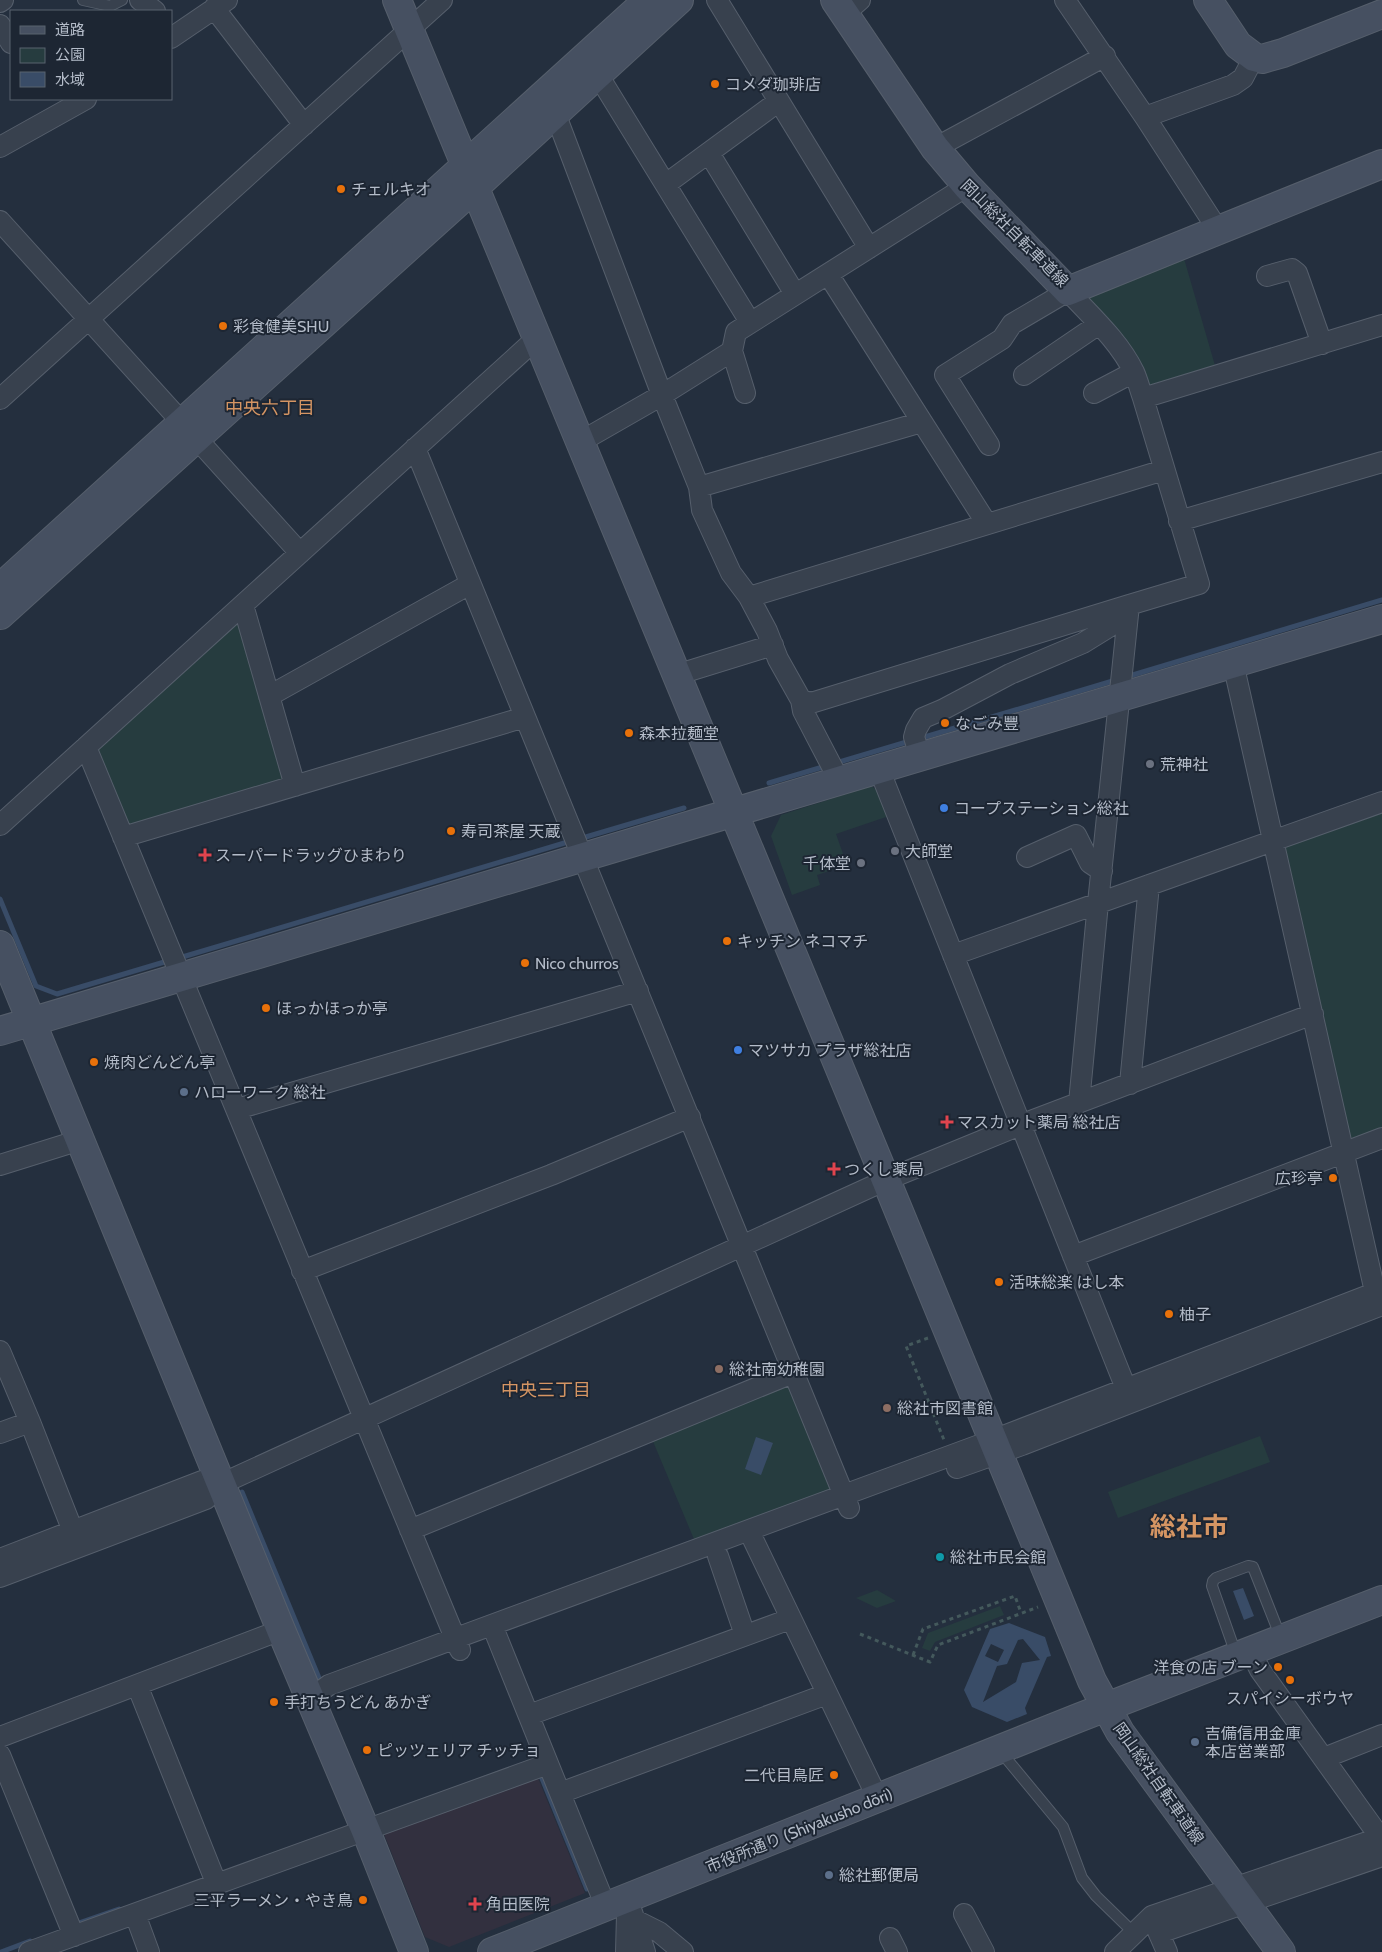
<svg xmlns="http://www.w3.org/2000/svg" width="1382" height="1952" viewBox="0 0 1382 1952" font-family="Cabin,'Noto Sans JP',sans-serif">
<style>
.medical{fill:#32303f}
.green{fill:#263c3f}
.water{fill:#394c67;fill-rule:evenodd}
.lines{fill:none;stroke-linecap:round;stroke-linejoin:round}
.stream{stroke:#394c67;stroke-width:5}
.lane-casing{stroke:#565f6c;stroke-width:12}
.street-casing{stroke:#565f6c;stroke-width:22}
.secondary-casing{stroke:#565f6c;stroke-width:30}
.path{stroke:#44595c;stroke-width:3;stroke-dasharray:4 4;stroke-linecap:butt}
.lane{stroke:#38414e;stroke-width:10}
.street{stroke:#38414e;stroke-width:20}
.secondary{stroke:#465061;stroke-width:28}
.food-dot{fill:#e8710a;stroke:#1d2633;stroke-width:2}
.worship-dot{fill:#6b7280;stroke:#1d2633;stroke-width:2}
.shop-dot{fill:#3f7fe0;stroke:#1d2633;stroke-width:2}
.health-dot{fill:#e0444e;stroke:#1d2633;stroke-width:2}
.service-dot{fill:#5c6f8a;stroke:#1d2633;stroke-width:2}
.education-dot{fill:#8d6e63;stroke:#1d2633;stroke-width:2}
.culture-dot{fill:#0f9aa8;stroke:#1d2633;stroke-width:2}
.labels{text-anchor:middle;stroke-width:4;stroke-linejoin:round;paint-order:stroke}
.poi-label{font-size:16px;fill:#b4bcc9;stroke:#1d2633;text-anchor:start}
.street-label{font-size:16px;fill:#b4bcc9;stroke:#1d2633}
.neighbourhood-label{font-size:18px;fill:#d59563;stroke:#1d2633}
.town-label{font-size:26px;font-weight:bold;fill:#d59563;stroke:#1d2633}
</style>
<rect width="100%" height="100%" fill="#242f3e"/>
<path class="medical" d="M 538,1778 L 585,1893 L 449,1947 L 425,1937 L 384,1834 Z"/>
<path class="green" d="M 1183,255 L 1216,369 L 1155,388 L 1146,383 L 1086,298 Z
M 237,620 L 244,623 L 285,782 L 134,827 L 125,824 L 95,754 L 98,745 Z
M 871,786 L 880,792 L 889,816 L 836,834 L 847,865 L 817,875 L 820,885 L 792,895 L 771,836 L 781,815 Z
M 1382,813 L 1382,1127 L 1353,1139 L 1348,1136 L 1282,853 L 1288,844 Z
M 787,1384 L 794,1388 L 835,1487 L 830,1497 L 696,1544 L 652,1439 Z
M 1260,1436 L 1270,1462 L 1118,1518 L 1108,1492 Z
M 877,1590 L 896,1601 L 877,1608 L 856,1598 Z
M 1000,1606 L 1004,1615 L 935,1642 L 930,1651 L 922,1648 L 928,1633 Z"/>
<path class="water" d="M 756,1437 L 773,1443 L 761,1475 L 745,1469 Z
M 1243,1588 L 1254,1616 L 1244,1620 L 1233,1591 Z
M 1009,1623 L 1045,1637 L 1051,1656 L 1047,1657 L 1025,1708 L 1027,1714 L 1007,1722 L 972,1707 L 964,1690 L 990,1629 ZM 1023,1639 L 1040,1660 L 1022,1663 L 1016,1682 L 983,1702 L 997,1666 L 1007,1664 L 1018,1640 ZM 991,1644 L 1004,1650 L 998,1662 L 985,1656 Z"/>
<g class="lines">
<path class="stream" d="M 1126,677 L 1382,600
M 918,739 L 1116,680
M 836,763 L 910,741
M 769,783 L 826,766
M 579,839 L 684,808
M 0,899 L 36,986 L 57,994 L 171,960
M 179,958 L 571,841
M 242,1492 L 319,1678
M 539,1771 L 587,1889
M 73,1925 L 119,1909
M 1,1952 L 30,1941"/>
<defs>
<path id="lane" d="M 83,0 L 110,6 L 122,0
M 1237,1657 L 1212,1586 L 1213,1581 L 1216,1578 L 1248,1566 L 1253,1567 L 1281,1638
M 1001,1752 L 1063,1827 L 1082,1878 L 1096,1896 L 1135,1934"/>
<path id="street" d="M 140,0 L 155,11
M 717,0 L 869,248
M 1065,0 L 1145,117 L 1218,230
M 0,2 L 3,0
M 214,8 L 304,125
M 844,14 L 860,0
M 0,25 L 11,43
M 171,38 L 227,0
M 598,75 L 750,322
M 555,113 L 662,395 L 699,487 L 702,510 L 731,573 L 749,597 L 767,631 L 778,659 L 801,700 L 811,703 L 1129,605
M 1145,117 L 1233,85 L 1243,78 L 1254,57
M 0,147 L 86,99
M 935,148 L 1105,56
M 709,153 L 795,294
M 666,184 L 779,101
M 0,221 L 300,553
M 828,274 L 987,524
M 1267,276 L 1292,269 L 1297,273 L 1322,344
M 732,351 L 745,393
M 1024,375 L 1099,324
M 1094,393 L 1134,372
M 1143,398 L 1382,325
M 0,399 L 442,0
M 580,442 L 662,395 L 732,351 L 736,332 L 967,186
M 989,445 L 945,375 L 1002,339 L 1012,324 L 1068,291 C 1091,316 1119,341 1134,372 C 1138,381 1140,390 1143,398 L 1199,584 L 1129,605 L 1098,903 L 1079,1103
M 415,448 L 849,1508
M 699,487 L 922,422
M 1179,521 L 1382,462
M 749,597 L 1164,470
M 243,605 L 295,786
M 1233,663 L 1378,1305
M 676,675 L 773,645
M 269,696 L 470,584
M 801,700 L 803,711 L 839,780
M 86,747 L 460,1650
M 920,756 L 914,737 L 916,730 L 923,718 L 942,710 L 1010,674 L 1083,643 L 1117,622 L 1129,605
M 879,769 L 1131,1401
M 0,825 L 537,338
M 123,837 L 525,717
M 1027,857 L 1076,835 L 1090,863 L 1102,871
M 953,955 L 1382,802
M 1130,1084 L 1149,885
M 237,1109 L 638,991
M 0,1165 L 80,1140
M 1073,1256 L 1382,1138
M 302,1271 L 551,1175 L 690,1117
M 0,1351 L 30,1422 L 78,1544
M 0,1433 L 30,1422
M 957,1468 L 1022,1445 L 1382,1305
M 221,1484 L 886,1180 L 1020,1125 L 1313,1014
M 410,1530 L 795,1372
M 749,1531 L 878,1799
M 718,1556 L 745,1635
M 0,1559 L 202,1481 L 221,1484 L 206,1499 L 0,1577
M 492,1625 L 606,1907
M 1251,1652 L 1260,1670 L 1382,1840
M 137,1685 L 217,1885
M 311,1698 L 329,1685 L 993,1440 L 1382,1290
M 529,1715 L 790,1619
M 0,1737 L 281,1630
M 0,1755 L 74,1936
M 1324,1758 L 1382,1735
M 560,1793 L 827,1694
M 632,1912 L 645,1952
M 135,1914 L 149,1952
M 964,1914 L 984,1952
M 635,1920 L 659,1932 L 683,1952
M 1153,1920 L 1167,1952
M 1159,1933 L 1382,1856
M 890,1938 L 897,1952
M 29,1952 L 548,1764
M 626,1952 L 627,1914
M 1115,1952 L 1152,1916 L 1382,1837"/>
<path id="secondary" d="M 397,0 L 886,1180 L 1092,1681 L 1120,1732 L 1281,1952
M 835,0 L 935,148 L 967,186 L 1068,291 L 1382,164
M 1208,0 L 1238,45 L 1254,57 L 1262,59 L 1283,53 L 1382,14
M 0,588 L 648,0
M 0,615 L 475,187 L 679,0
M 0,945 L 281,1630 L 366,1831 L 414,1952
M 0,1031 L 1382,619
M 492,1952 L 1078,1718 L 1382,1600"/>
</defs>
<use href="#lane" class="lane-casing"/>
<use href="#street" class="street-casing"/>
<use href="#secondary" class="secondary-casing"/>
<path class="path" d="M 928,1338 L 906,1346 L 944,1440
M 860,1634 L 930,1662 L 938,1645 L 1038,1607
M 913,1655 L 923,1629 L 1015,1596 L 1021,1613"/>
<use href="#lane" class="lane"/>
<use href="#street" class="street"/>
<use href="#secondary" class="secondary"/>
</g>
<g class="food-dot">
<circle cx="715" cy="84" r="5"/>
<circle cx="341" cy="189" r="5"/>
<circle cx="223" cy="326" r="5"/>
<circle cx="945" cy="723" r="5"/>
<circle cx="629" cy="733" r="5"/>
<circle cx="451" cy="831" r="5"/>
<circle cx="727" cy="941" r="5"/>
<circle cx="525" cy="963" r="5"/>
<circle cx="266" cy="1008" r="5"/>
<circle cx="94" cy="1062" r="5"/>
<circle cx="1333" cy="1178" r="5"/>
<circle cx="999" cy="1282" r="5"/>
<circle cx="1169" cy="1314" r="5"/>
<circle cx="1278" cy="1667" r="5"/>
<circle cx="1290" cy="1680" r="5"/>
<circle cx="274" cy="1702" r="5"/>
<circle cx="367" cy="1750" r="5"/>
<circle cx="834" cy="1775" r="5"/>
<circle cx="363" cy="1900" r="5"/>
</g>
<g class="worship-dot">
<circle cx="1150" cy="764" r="5"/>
<circle cx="895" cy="851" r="5"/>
<circle cx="861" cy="863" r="5"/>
</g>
<g class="shop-dot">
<circle cx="944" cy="808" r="5"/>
<circle cx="738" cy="1050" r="5"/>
</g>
<g class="health-dot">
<path d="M202.5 847.5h5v5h5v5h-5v5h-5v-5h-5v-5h5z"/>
<path d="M944.5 1114.5h5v5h5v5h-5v5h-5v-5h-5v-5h5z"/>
<path d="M831.5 1161.5h5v5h5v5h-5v5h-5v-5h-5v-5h5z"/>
<path d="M472.5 1896.5h5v5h5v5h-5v5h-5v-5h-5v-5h5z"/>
</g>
<g class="service-dot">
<circle cx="184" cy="1092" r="5"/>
<circle cx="1195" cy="1742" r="5"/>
<circle cx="829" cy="1875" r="5"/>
</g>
<g class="education-dot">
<circle cx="719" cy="1369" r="5"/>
<circle cx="887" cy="1408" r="5"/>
</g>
<circle class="culture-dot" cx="940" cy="1557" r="5"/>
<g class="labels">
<g class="poi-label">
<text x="725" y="90">コメダ珈琲店</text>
<text x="351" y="195">チェルキオ</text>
<text x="233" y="332">彩食健美SHU</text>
<text x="955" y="729">なごみ豐</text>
<text x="639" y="739">森本拉麺堂</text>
<text x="1160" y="770">荒神社</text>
<text x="954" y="814">コープステーション総社</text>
<text x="461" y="837">寿司茶屋 天蔵</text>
<text x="905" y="857">大師堂</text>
<text x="215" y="861">スーパードラッグひまわり</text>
<text x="851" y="869" text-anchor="end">千体堂</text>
<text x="737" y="947">キッチン ネコマチ</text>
<text x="535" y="969">Nico churros</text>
<text x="276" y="1014">ほっかほっか亭</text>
<text x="748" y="1056">マツサカ プラザ総社店</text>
<text x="104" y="1068">焼肉どんどん亭</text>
<text x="194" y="1098">ハローワーク 総社</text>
<text x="957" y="1128">マスカット薬局 総社店</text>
<text x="844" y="1175">つくし薬局</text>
<text x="1323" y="1184" text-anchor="end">広珍亭</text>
<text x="1009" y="1288">活味総楽 はし本</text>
<text x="1179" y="1320">柚子</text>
<text x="729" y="1375">総社南幼稚園</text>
<text x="897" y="1414">総社市図書館</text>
<text x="950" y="1563">総社市民会館</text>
<text x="1268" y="1673" text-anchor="end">洋食の店 ブーン</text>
<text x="1290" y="1704" text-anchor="middle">スパイシーボウヤ</text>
<text x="284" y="1708">手打ちうどん あかぎ</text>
<text x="1205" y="1739">吉備信用金庫<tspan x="1205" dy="18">本店営業部</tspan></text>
<text x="377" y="1756">ピッツェリア チッチョ</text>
<text x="824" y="1781" text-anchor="end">二代目鳥匠</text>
<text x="839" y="1881">総社郵便局</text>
<text x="353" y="1906" text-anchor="end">三平ラーメン・やき鳥</text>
<text x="486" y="1910">角田医院</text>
</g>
<g class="street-label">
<text transform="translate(1015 233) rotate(45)" y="6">岡山総社自転車道線</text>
<text transform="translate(1159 1783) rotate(55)" y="6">岡山総社自転車道線</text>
<text transform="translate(799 1830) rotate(-22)" y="6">市役所通り (Shiyakusho dōri)</text>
</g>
<g class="neighbourhood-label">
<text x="270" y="414">中央六丁目</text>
<text x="546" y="1396">中央三丁目</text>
</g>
<g class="town-label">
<text x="1189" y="1536">総社市</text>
</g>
</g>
<rect x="10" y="10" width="162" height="90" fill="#1d2633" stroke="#59626f"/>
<rect x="20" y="26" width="25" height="8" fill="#465061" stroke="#59626f"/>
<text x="55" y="35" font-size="15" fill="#b4bcc9">道路</text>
<rect x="20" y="48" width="25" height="15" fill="#263c3f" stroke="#59626f"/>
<text x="55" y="60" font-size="15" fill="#b4bcc9">公園</text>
<rect x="20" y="72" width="25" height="15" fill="#394c67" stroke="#59626f"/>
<text x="55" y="85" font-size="15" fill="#b4bcc9">水域</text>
</svg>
